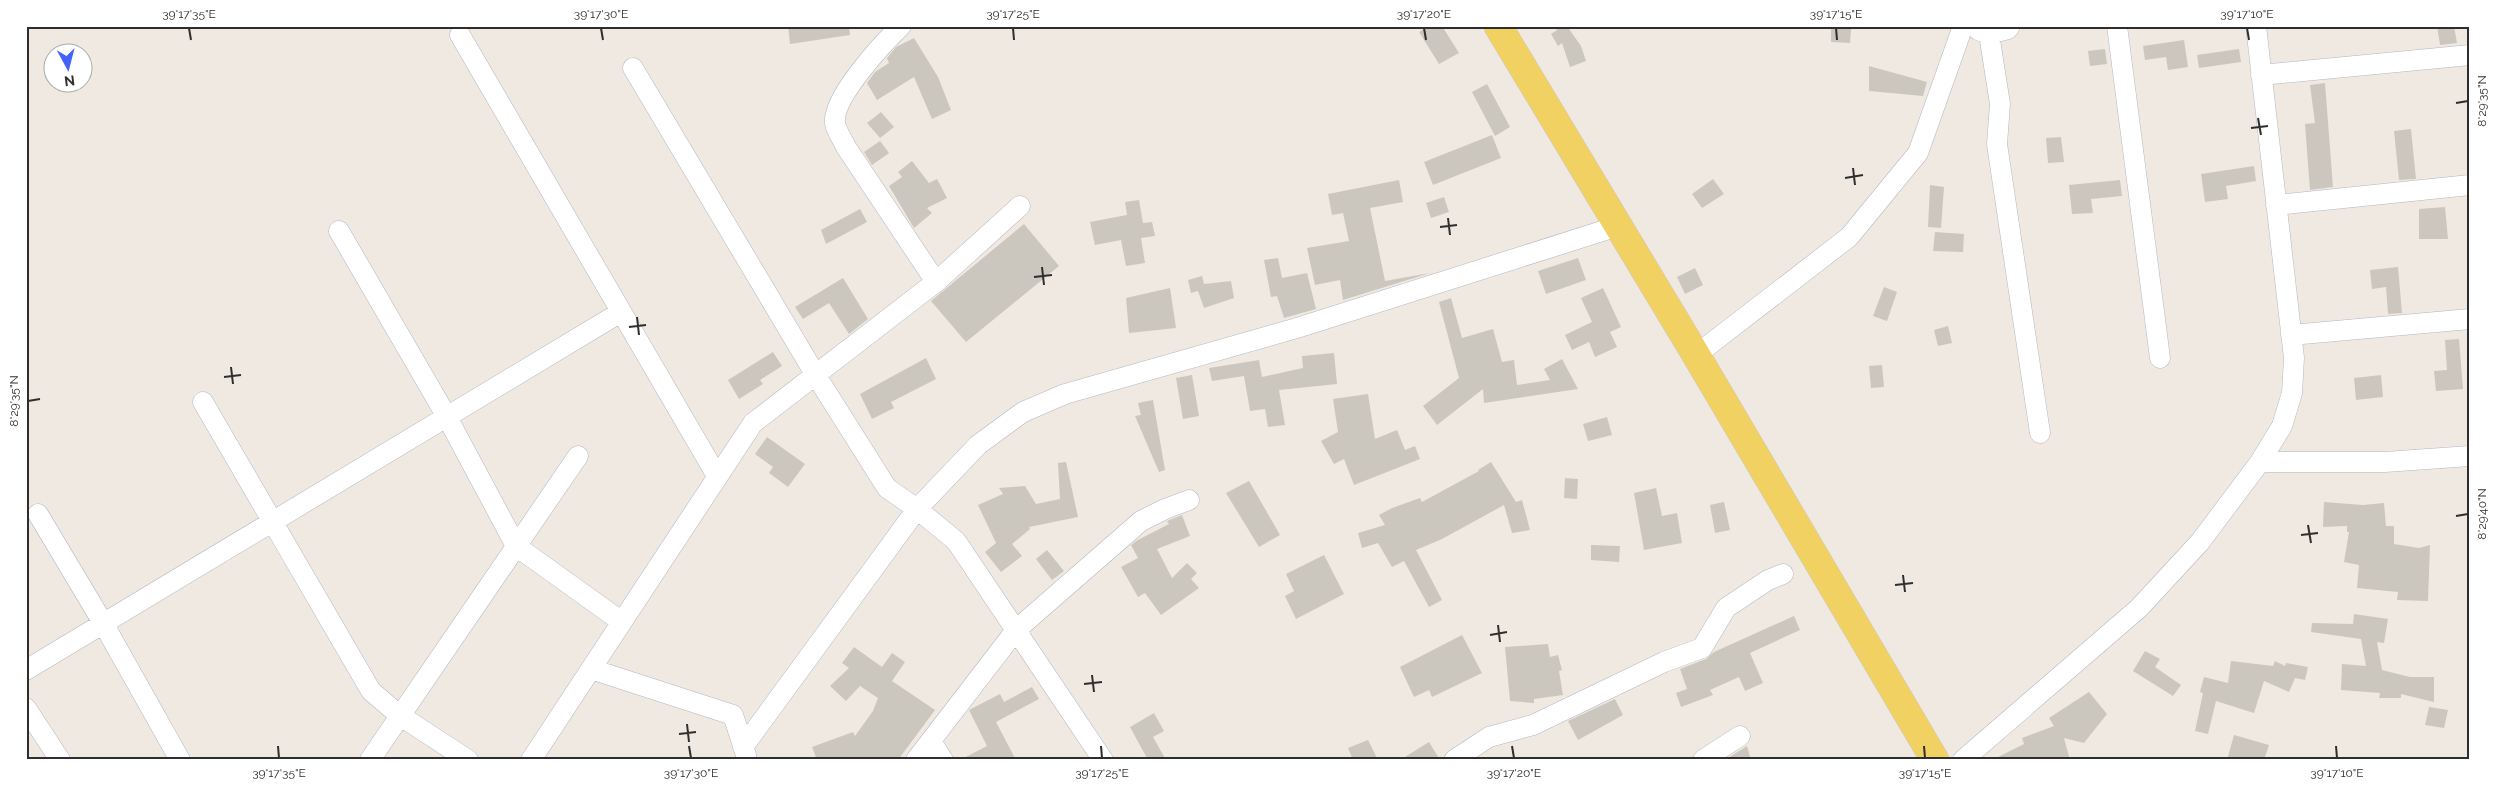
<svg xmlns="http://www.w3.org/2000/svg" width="2496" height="786" viewBox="0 0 2496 786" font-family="Raleway,sans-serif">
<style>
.building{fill:#cbc7bf}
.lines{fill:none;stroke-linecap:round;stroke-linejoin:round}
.street-casing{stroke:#b4b7c1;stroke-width:21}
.primary-casing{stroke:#c9c9c9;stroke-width:29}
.street{stroke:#fff;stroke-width:20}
.primary{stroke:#f2d163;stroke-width:28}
.ticks{fill:none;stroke:#2e2e2e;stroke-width:2}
.neatline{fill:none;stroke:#2e2e2e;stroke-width:2}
.ticks-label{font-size:12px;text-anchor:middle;fill:#2e2e2e}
</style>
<rect width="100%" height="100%" fill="#efe9e1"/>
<path class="building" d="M 788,26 L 849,26 L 850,35 L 790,44 Z
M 1428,26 L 1442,26 L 1459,53 L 1439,64 L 1419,32 Z
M 1556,26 L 1567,26 L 1581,46 L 1586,61 L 1570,67 L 1562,43 L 1558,46 L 1551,34 L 1557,30 Z
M 2437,26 L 2454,26 L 2457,43 L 2440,45 Z
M 1831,28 L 1851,29 L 1850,43 L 1831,42 Z
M 914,38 L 938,77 L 951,110 L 932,119 L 914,77 L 877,100 L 867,83 L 875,72 L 889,63 L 887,58 L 896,47 Z
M 2184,40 L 2188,67 L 2168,70 L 2166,57 L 2145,60 L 2143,46 Z
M 2105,49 L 2107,64 L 2090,66 L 2088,51 Z
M 2239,49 L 2241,62 L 2199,68 L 2197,55 Z
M 1869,66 L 1927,82 L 1923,96 L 1869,91 Z
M 2325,83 L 2333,187 L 2310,190 L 2305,124 L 2315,123 L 2310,85 Z
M 1487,84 L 1510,127 L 1495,136 L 1472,92 Z
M 881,112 L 894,127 L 880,138 L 867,123 Z
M 2411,129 L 2416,179 L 2399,180 L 2394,131 Z
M 1492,135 L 1501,158 L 1433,185 L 1424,162 Z
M 2061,137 L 2064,162 L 2048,163 L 2046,138 Z
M 880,141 L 889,153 L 872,165 L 864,152 Z
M 912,161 L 929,183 L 937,179 L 947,198 L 927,208 L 932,213 L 914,228 L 889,186 L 902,177 L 898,172 Z
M 2254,166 L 2256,181 L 2226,186 L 2228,199 L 2205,202 L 2201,174 Z
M 1713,179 L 1724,194 L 1702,208 L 1692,194 Z
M 1399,180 L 1403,202 L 1370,208 L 1385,281 L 1430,273 L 1343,300 L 1340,280 L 1315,285 L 1307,248 L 1349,241 L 1343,213 L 1332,215 L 1328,194 Z
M 2120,180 L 2122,196 L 2091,199 L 2093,213 L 2072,214 L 2069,185 Z
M 1930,185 L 1944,187 L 1941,228 L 1928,227 Z
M 1444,197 L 1449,212 L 1431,218 L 1426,203 Z
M 1139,200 L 1143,223 L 1152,222 L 1155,236 L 1141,238 L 1145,263 L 1126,266 L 1121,240 L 1095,245 L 1090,222 L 1127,215 L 1125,202 Z
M 2445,207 L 2448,239 L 2419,239 L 2419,209 Z
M 860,209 L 867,222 L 826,244 L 821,230 Z
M 1024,224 L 1059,266 L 966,342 L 931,301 Z
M 1935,232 L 1964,234 L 1963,252 L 1933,251 Z
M 1278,258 L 1282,278 L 1307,273 L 1316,309 L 1284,318 L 1277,296 L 1271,297 L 1264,260 Z
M 1578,258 L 1586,280 L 1546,294 L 1538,271 Z
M 2398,267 L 2402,313 L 2388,314 L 2386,287 L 2372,289 L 2370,270 Z
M 1695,268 L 1703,285 L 1685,294 L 1677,277 Z
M 1202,276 L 1204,284 L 1231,281 L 1234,298 L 1204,308 L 1198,291 L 1191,293 L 1188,280 Z
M 843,278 L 868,319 L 849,334 L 829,303 L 803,319 L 795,307 Z
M 1884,287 L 1897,292 L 1887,321 L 1873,316 Z
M 1170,288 L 1176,328 L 1129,333 L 1126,298 Z
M 1603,288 L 1621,327 L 1610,332 L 1617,347 L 1595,357 L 1589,342 L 1572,350 L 1565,335 L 1592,322 L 1581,298 Z
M 1451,298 L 1462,338 L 1493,329 L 1502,362 L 1514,360 L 1517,385 L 1550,380 L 1544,369 L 1562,359 L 1578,389 L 1484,403 L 1483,389 L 1437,425 L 1423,406 L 1459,378 L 1439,302 Z
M 1948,326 L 1952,343 L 1938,346 L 1934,330 Z
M 2459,339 L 2463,389 L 2436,391 L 2434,371 L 2447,370 L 2445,340 Z
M 773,352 L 782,366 L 760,380 L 763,384 L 739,399 L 728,380 Z
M 1334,353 L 1337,384 L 1279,390 L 1285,425 L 1268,427 L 1265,409 L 1250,411 L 1244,376 L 1212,381 L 1209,368 L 1259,360 L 1262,377 L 1303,368 L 1302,356 Z
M 926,358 L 936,379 L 891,402 L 894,408 L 872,419 L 860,394 Z
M 1882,365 L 1884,387 L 1871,388 L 1869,366 Z
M 1192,375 L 1199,416 L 1183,419 L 1176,378 Z
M 2381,375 L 2383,397 L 2356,400 L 2354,378 Z
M 1368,394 L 1375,439 L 1397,430 L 1405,450 L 1415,446 L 1420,459 L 1354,485 L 1344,459 L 1334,464 L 1321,441 L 1338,432 L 1333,399 Z
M 1153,400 L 1165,470 L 1159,472 L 1135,416 L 1141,415 L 1138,403 Z
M 1607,417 L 1612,435 L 1588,441 L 1583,424 Z
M 767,437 L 805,464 L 788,487 L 769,473 L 773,467 L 755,454 Z
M 1066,462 L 1078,517 L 1029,527 L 1030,529 L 1012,544 L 1022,556 L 1001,572 L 985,552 L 996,543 L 978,505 L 1003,494 L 999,488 L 1025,486 L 1036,504 L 1060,499 L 1058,463 Z
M 1491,462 L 1516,502 L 1522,500 L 1530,530 L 1512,533 L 1504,505 L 1442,539 L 1416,550 L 1442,600 L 1429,607 L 1404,561 L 1392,567 L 1378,543 L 1362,548 L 1358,533 L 1385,525 L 1379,515 L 1392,508 L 1420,498 L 1422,502 L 1479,471 L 1478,470 Z
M 1565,478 L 1578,479 L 1577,499 L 1564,498 Z
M 1249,481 L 1280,535 L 1259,547 L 1226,493 Z
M 1656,488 L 1662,516 L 1677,513 L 1682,543 L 1644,550 L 1634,493 Z
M 1724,502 L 1730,530 L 1715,533 L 1710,505 Z
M 2324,502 L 2363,505 L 2384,503 L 2386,526 L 2394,526 L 2394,544 L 2419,548 L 2430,545 L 2428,601 L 2397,600 L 2398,592 L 2357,588 L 2359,565 L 2344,562 L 2349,532 L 2347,532 L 2347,526 L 2323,527 Z
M 1182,515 L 1190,536 L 1157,549 L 1172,578 L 1187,563 L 1197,573 L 1191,579 L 1199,588 L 1161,615 L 1145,593 L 1138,597 L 1121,567 L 1138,558 L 1131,545 L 1136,541 L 1169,524 L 1167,521 Z
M 1591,545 L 1620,546 L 1619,562 L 1591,560 Z
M 1047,550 L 1064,571 L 1052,580 L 1036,559 Z
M 1324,555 L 1344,594 L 1296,619 L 1285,596 L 1294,591 L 1286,574 Z
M 2354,614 L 2388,619 L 2384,643 L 2377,642 L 2382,670 L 2410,677 L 2434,677 L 2434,702 L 2401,694 L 2401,698 L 2379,698 L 2380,693 L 2341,690 L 2342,664 L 2366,666 L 2361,639 L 2311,632 L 2312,623 L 2353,624 Z
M 1794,616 L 1800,630 L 1750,653 L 1763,683 L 1745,691 L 1739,677 L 1710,690 L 1713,695 L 1681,707 L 1676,693 L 1687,689 L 1680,669 L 1706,659 L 1714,652 Z
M 1462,635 L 1482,673 L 1432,697 L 1429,690 L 1414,697 L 1400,667 Z
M 1548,644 L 1550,657 L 1558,655 L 1562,670 L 1559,671 L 1563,695 L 1534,699 L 1534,703 L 1510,701 L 1505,647 Z
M 854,647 L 882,667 L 892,653 L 905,662 L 892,681 L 935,710 L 898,760 L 817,760 L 812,747 L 853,732 L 855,736 L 873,711 L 878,698 L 860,686 L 846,701 L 830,686 L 849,668 L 842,663 Z
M 2145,651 L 2160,659 L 2155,667 L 2181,685 L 2173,696 L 2133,671 Z
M 2231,661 L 2273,666 L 2275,661 L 2285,666 L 2286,663 L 2308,667 L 2305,680 L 2295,678 L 2289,692 L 2264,681 L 2254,713 L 2216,701 L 2208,734 L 2195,731 L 2203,693 L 2200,692 L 2204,677 L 2228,683 Z
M 1032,687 L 1039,699 L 996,722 L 1016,760 L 960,760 L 987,746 L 969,710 L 1000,694 L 1004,702 Z
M 2089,692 L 2107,714 L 2084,743 L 2064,738 L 2070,760 L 1992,760 L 2024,744 L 2022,738 L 2054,726 L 2049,718 Z
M 1615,699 L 1623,715 L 1578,740 L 1568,721 Z
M 2429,707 L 2448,710 L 2444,728 L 2425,725 Z
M 1154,713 L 1164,731 L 1153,737 L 1166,760 L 1148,760 L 1130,727 Z
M 2234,735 L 2269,745 L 2264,760 L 2227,760 Z
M 1368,740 L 1378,760 L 1353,760 L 1348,748 Z
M 1429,742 L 1440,760 L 1400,760 Z
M 1747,746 L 1751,760 L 1728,760 L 1728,758 Z"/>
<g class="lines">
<defs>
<path id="street" d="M 901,26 C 883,43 832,98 835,123 C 836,131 843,140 846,147 L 936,282
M 2117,26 L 2160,358
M 1978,30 L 1989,34 L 2008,29 L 2010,26
M 1989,34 L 2000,104 L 1997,144 L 2040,433
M 460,35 L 717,476
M 633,68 L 815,374 L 887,488 L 917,509 L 956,541 L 1103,760
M 2261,75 L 2470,55
M 2276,205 L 2470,185
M 339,231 L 447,417 L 516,546 L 622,622
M 2291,335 L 2470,319
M 1696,355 L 1849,237 L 1918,153 L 1963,26
M 203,402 L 371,691 L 399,715 L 468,760
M 2260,462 L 2385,462 L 2470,456
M 38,514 L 103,623 L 180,760
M 591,669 L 733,715 L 746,755
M 26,670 L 621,312
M 26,708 L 60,760
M 931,741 L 943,760
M 743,747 L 917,509 L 978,445 L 1023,412 L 1065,394 L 1297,328 L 1618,226
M 370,760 L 578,456
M 531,760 L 753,423 L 936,282 L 1020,206
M 916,760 L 1016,630 L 1141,521 L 1165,509 L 1189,500
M 1454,760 L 1489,737 L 1533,725 L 1664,662 L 1702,648 L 1726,608 L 1768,580 L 1783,574
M 1703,760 L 1740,736
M 1963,760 L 2139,608 L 2200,542 L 2260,462 L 2282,426 L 2292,393 L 2294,358 L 2256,26"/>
<path id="primary" d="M 1498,26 L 1696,355 L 1935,760"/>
</defs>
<use href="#street" class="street-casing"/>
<use href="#primary" class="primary-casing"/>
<use href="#street" class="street"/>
<use href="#primary" class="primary"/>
</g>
<path class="ticks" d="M 189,28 L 191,40M 601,28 L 603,40M 1013,28 L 1014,40M 1424,28 L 1426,40M 1836,28 L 1837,40M 2247,28 L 2249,40M 2456,103 L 2468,101M 2258,118 L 2261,135M 2251,128 L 2268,126M 1853,168 L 1855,185M 1845,178 L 1863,175M 1448,218 L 1450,235M 1440,227 L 1457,225M 1042,267 L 1044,285M 1034,277 L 1052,275M 637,317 L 639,335M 629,327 L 646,325M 231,367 L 233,384M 224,377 L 241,375M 28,401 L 40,399M 2456,516 L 2468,514M 2308,525 L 2311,543M 2301,535 L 2318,533M 1903,575 L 1905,592M 1895,585 L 1913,583M 1498,625 L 1500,642M 1490,635 L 1507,632M 1092,675 L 1094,692M 1084,684 L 1102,682M 687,724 L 689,742M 679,734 L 696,732M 278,746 L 279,758M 689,746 L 691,758M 1101,746 L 1102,758M 1512,746 L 1514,758M 1924,746 L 1925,758M 2336,746 L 2337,758"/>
<rect width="2496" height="786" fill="none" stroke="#ffffff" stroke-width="55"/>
<g transform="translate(68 68) rotate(173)"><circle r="24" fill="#ffffff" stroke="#ababab"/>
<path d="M0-4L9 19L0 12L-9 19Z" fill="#4264fb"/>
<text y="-8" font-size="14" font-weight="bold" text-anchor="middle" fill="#2e2e2e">N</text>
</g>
<rect x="28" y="28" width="2440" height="730" class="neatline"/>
<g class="ticks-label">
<text x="189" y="18">39°17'35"E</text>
<text x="601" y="18">39°17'30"E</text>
<text x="1013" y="18">39°17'25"E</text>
<text x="1424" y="18">39°17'20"E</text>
<text x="1836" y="18">39°17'15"E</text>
<text x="2247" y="18">39°17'10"E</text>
<text transform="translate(2482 101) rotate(-90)" y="4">8°29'35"N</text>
<text transform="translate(14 401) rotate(-90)" y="4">8°29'35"N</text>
<text transform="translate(2482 514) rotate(-90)" y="4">8°29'40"N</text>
<text x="279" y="777">39°17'35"E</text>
<text x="691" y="777">39°17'30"E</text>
<text x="1102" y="777">39°17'25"E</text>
<text x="1514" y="777">39°17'20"E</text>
<text x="1925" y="777">39°17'15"E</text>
<text x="2337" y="777">39°17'10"E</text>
</g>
</svg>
